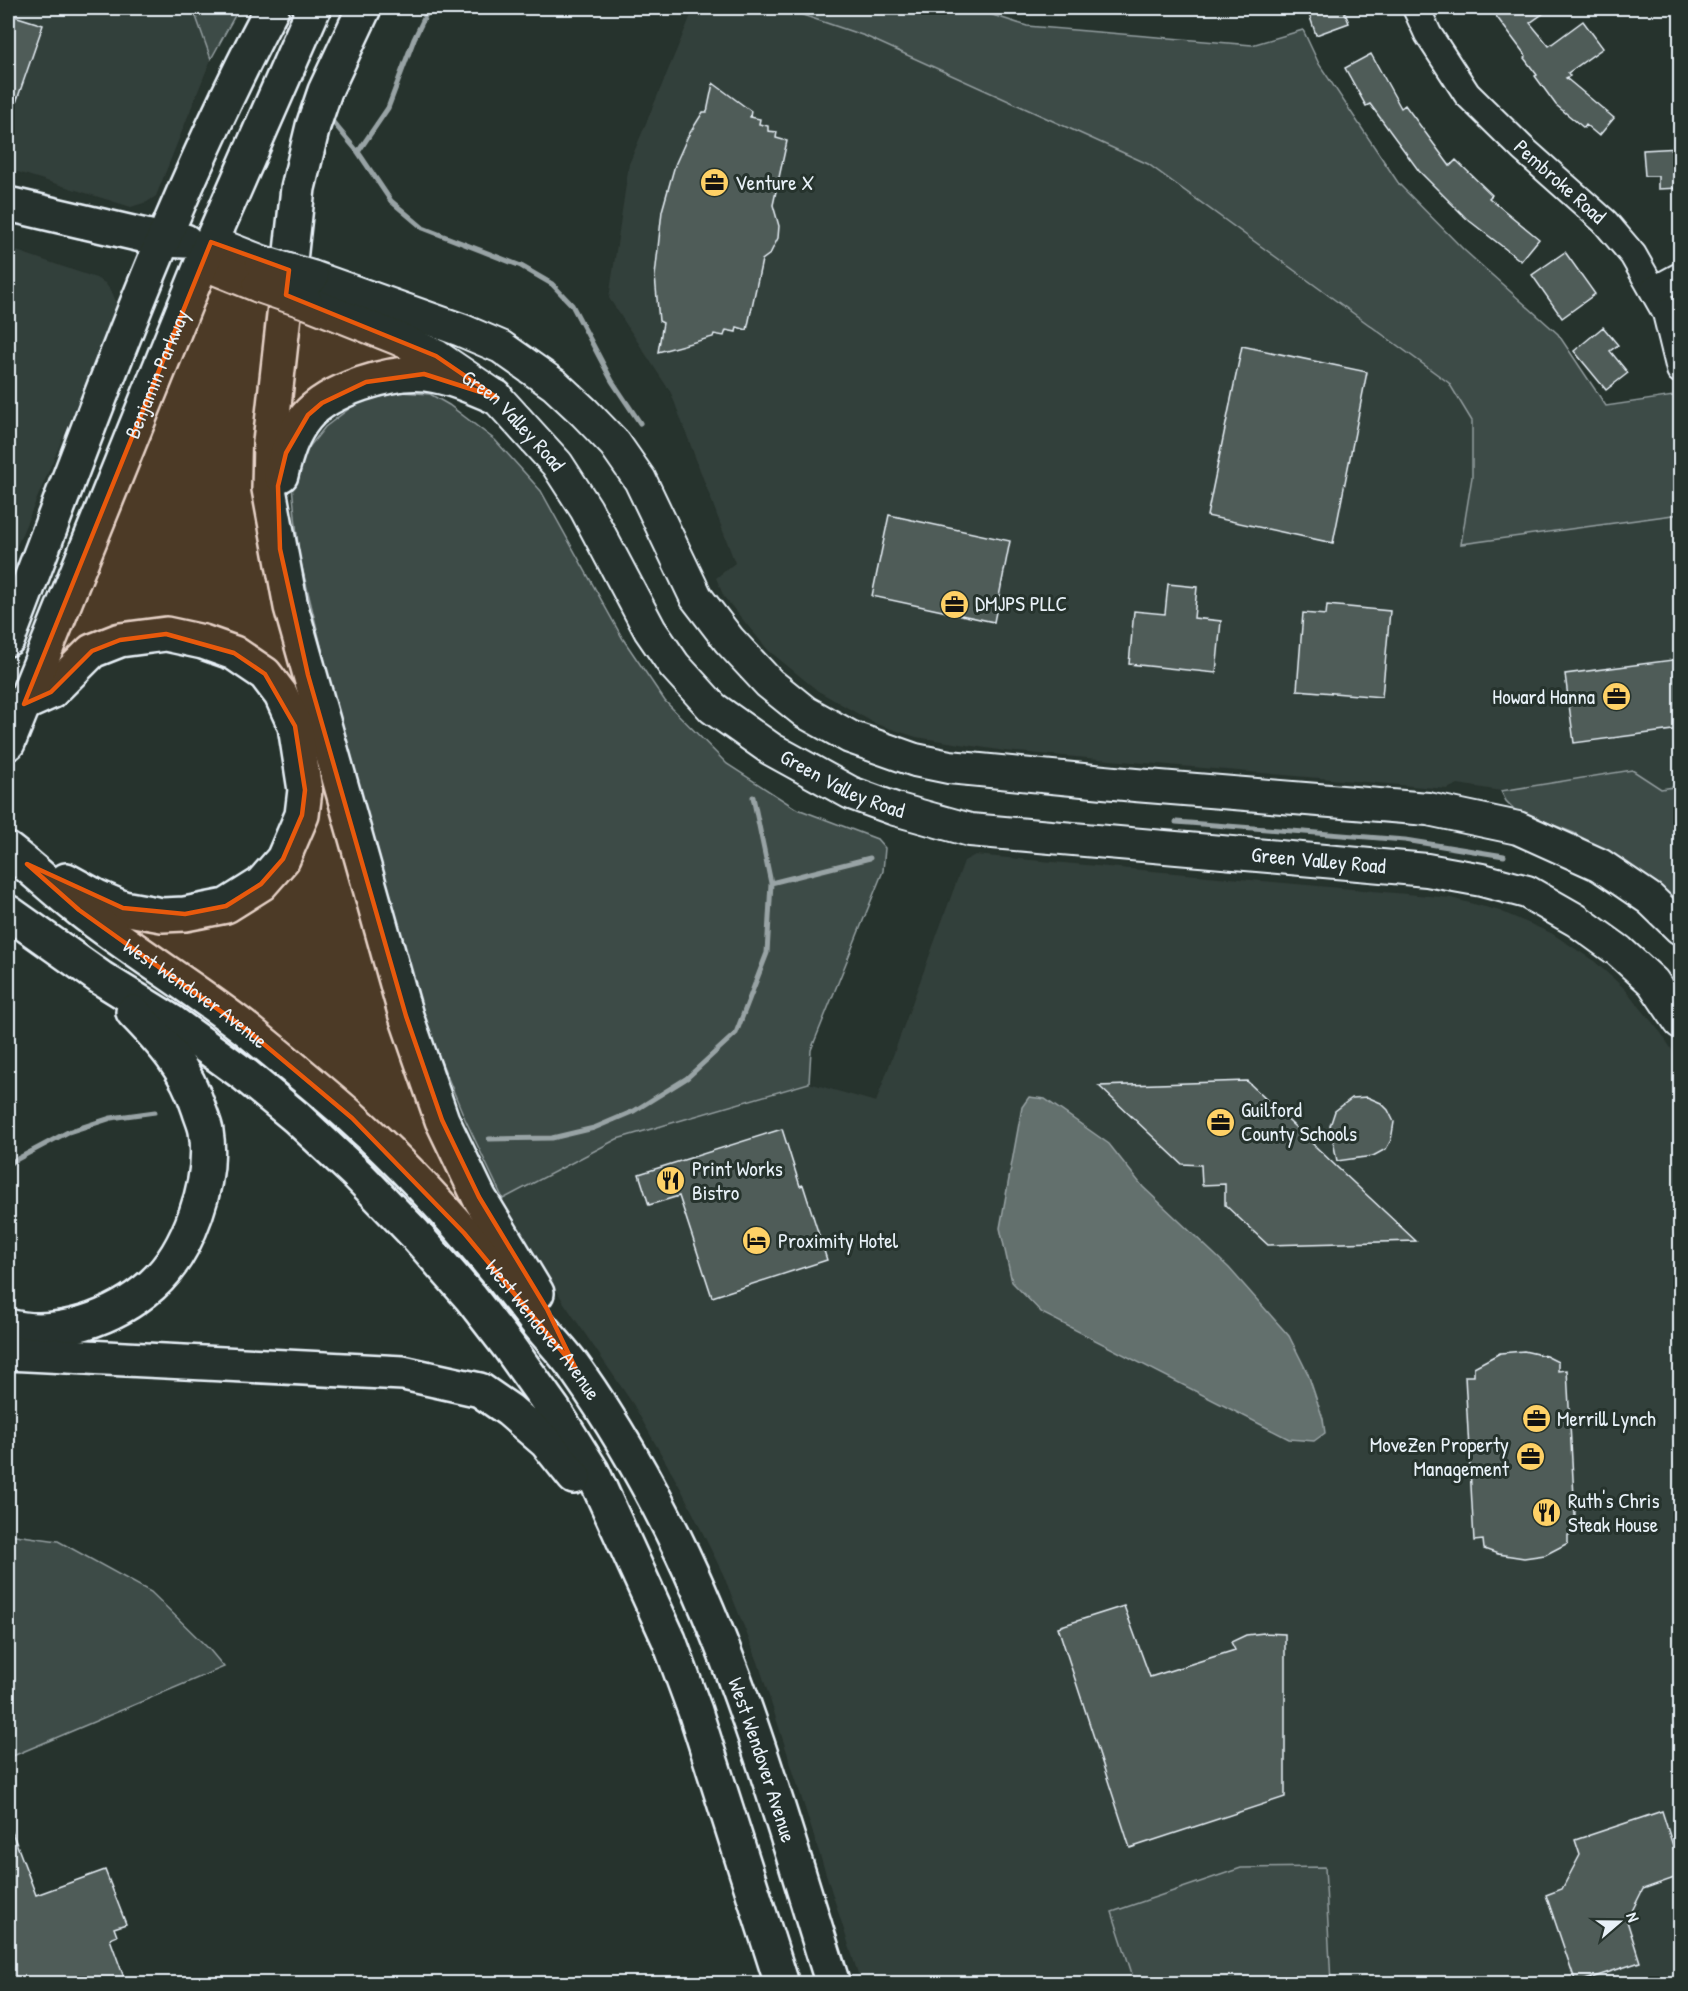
<svg xmlns="http://www.w3.org/2000/svg" width="1688" height="1991" viewBox="0 0 1688 1991" font-family="'Patrick Hand',sans-serif">
<style>
.built{fill:#333f3a}
.green{fill:#3e4b47;stroke:#939ea0;stroke-width:1.5}
.water{fill:#636f6d;stroke:#98a3a5;stroke-width:1.5}
.lines{fill:none;stroke-linecap:round;stroke-linejoin:round}
.stream{stroke:#98a3a5;stroke-width:5}
.building{fill:#505c59;stroke:#e8f1f8;stroke-width:1.5}
.minor-casing{stroke:#e8f1f8;stroke-width:30}
.major-casing{stroke:#e8f1f8;stroke-width:36}
.highway-casing{stroke:#e8f1f8;stroke-width:38}
.minor{stroke:#26332d;stroke-width:26}
.major{stroke:#26332d;stroke-width:32}
.highway{stroke:#26332d;stroke-width:33}
.major-bridge-casing{stroke:#e8f1f8;stroke-width:36;stroke-linecap:butt}
.major-bridge{stroke:#26332d;stroke-width:32}
.marked{fill:#e8590c;fill-opacity:0.2;stroke:#e8590c;stroke-width:4.5;stroke-linejoin:round}
.labels{text-anchor:middle;stroke-width:6;stroke-linejoin:round;paint-order:stroke}
.street-label{font-size:21px;fill:#e8f1f8;stroke:#26332d}
.poi-label{font-size:21px;fill:#e8f1f8;stroke:#26332d;text-anchor:start}
</style>
<rect width="100%" height="100%" fill="#26332d"/>
<filter id="ink" filterUnits="userSpaceOnUse"><feTurbulence type="fractalNoise" baseFrequency=".0167" numOctaves="2"/><feDisplacementMap in="SourceGraphic" scale="12" xChannelSelector="R" yChannelSelector="G"/><feConvolveMatrix kernelMatrix="1 2 1 2 8 2 1 2 1" color-interpolation-filters="sRGB"/></filter>
<g filter="url(#ink)">
<path class="built" d="M 8,8 L 193,8 L 211,59 L 156,196 L 147,202 L 131,207 L 8,169 Z
M 694,8 L 782,8 L 865,36 L 1148,164 L 1449,383 L 1472,421 L 1472,477 L 1462,543 L 1680,514 L 1680,786 L 1661,789 L 1632,770 L 1501,791 L 1458,784 L 1447,789 L 1005,751 L 916,737 L 876,724 L 818,691 L 768,650 L 724,597 L 716,578 L 735,563 L 671,393 L 609,298 L 629,164 Z
M 8,248 L 96,278 L 105,283 L 113,294 L 118,308 L 8,567 Z
M 975,855 L 1451,898 L 1500,911 L 1551,933 L 1594,961 L 1625,989 L 1661,1033 L 1680,1062 L 1680,1983 L 1331,1983 L 1325,1867 L 1112,1911 L 1135,1983 L 861,1983 L 758,1662 L 723,1574 L 682,1491 L 633,1404 L 564,1303 L 503,1199 L 617,1139 L 809,1083 L 876,1102 L 964,861 Z"/>
<path class="green" d="M 193,8 L 239,8 L 211,59 Z
M 782,8 L 971,8 L 1027,26 L 1252,45 L 1303,30 L 1319,64 L 1399,184 L 1464,250 L 1558,334 L 1606,406 L 1680,395 L 1680,514 L 1461,544 L 1472,477 L 1472,421 L 1449,383 L 1148,164 L 865,36 Z
M 401,392 L 430,394 L 449,405 L 495,440 L 541,491 L 623,639 L 665,701 L 727,764 L 795,808 L 877,839 L 885,848 L 883,871 L 811,1050 L 809,1083 L 617,1139 L 503,1199 L 465,1119 L 418,1006 L 356,790 L 299,555 L 292,486 L 302,456 L 325,427 L 358,402 Z
M 1632,770 L 1661,789 L 1680,786 L 1680,911 L 1660,889 L 1626,863 L 1574,833 L 1515,810 L 1506,801 L 1501,791 Z
M 8,1534 L 58,1541 L 151,1592 L 209,1649 L 224,1667 L 8,1758 Z
M 1325,1867 L 1331,1983 L 1135,1983 L 1112,1912 L 1241,1868 Z"/>
<path class="water" d="M 1029,1097 L 1045,1099 L 1109,1144 L 1143,1187 L 1229,1268 L 1289,1336 L 1308,1374 L 1323,1419 L 1325,1433 L 1314,1441 L 1289,1439 L 1042,1313 L 1012,1282 L 1000,1228 L 1022,1107 Z"/>
<g class="lines">
<path class="stream" d="M 332,121 L 358,152 L 391,201 L 423,228 L 521,266 L 552,284 L 572,305 L 612,381 L 640,423
M 358,152 L 388,108 L 414,39 L 429,8
M 1176,822 L 1405,840 L 1504,856
M 771,883 L 870,858
M 489,1139 L 552,1138 L 594,1128 L 634,1111 L 687,1078 L 736,1033 L 767,953 L 771,883 L 753,797
M 8,1164 L 68,1132 L 111,1118 L 155,1112"/>
</g>
<path class="building" d="M 1307,8 L 1343,8 L 1349,23 L 1316,35 Z
M 1490,8 L 1551,8 L 1530,23 L 1549,46 L 1583,21 L 1603,48 L 1568,73 L 1570,76 L 1566,78 L 1614,118 L 1599,136 L 1586,125 L 1584,128 L 1556,105 L 1535,76 L 1537,75 L 1524,58 L 1526,56 Z
M 8,14 L 43,25 L 10,120 L 8,120 Z
M 1371,54 L 1401,108 L 1405,105 L 1450,166 L 1456,160 L 1492,195 L 1489,198 L 1539,239 L 1521,261 L 1467,219 L 1419,171 L 1370,104 L 1366,106 L 1345,68 Z
M 713,83 L 751,111 L 750,117 L 760,119 L 759,124 L 768,126 L 768,131 L 777,132 L 776,138 L 787,141 L 773,205 L 779,226 L 778,238 L 770,254 L 762,260 L 747,330 L 737,327 L 736,332 L 726,330 L 724,336 L 714,334 L 713,337 L 658,352 L 663,323 L 659,321 L 655,276 L 662,211 L 675,165 L 688,136 L 703,112 L 707,112 Z
M 1680,148 L 1680,188 L 1658,189 L 1658,176 L 1645,176 L 1643,150 Z
M 1565,252 L 1595,294 L 1562,318 L 1532,275 Z
M 1603,327 L 1618,345 L 1610,351 L 1628,373 L 1606,390 L 1574,351 Z
M 1242,346 L 1367,372 L 1333,543 L 1207,516 Z
M 889,515 L 1010,541 L 994,622 L 872,596 Z
M 1168,584 L 1197,587 L 1194,618 L 1221,621 L 1216,673 L 1129,664 L 1134,611 L 1165,614 Z
M 1327,605 L 1390,611 L 1382,697 L 1297,690 L 1303,613 L 1326,615 Z
M 1680,659 L 1680,729 L 1574,743 L 1565,674 Z
M 1247,1081 L 1339,1169 L 1416,1241 L 1268,1245 L 1225,1205 L 1225,1184 L 1202,1185 L 1201,1165 L 1182,1164 L 1099,1086 Z
M 1367,1097 L 1381,1103 L 1388,1110 L 1394,1122 L 1391,1140 L 1386,1149 L 1373,1156 L 1337,1161 L 1330,1126 L 1335,1111 L 1352,1098 Z
M 782,1129 L 800,1186 L 803,1185 L 827,1260 L 712,1297 L 679,1196 L 649,1205 L 639,1174 Z
M 1524,1351 L 1546,1356 L 1558,1362 L 1558,1371 L 1567,1370 L 1576,1533 L 1568,1535 L 1568,1543 L 1545,1555 L 1524,1558 L 1498,1554 L 1484,1549 L 1483,1540 L 1474,1541 L 1465,1376 L 1474,1376 L 1474,1367 L 1500,1353 Z
M 1124,1606 L 1150,1677 L 1235,1650 L 1231,1642 L 1246,1635 L 1264,1633 L 1285,1634 L 1285,1797 L 1130,1848 L 1058,1627 Z
M 1662,1811 L 1680,1868 L 1680,1876 L 1643,1889 L 1627,1921 L 1640,1962 L 1576,1983 L 1546,1895 L 1562,1889 L 1580,1855 L 1575,1840 Z
M 9,1824 L 36,1895 L 105,1870 L 126,1924 L 114,1928 L 117,1936 L 110,1939 L 126,1983 L 8,1983 L 8,1825 Z"/>
<g class="lines">
<defs>
<g id="minor">
<path id="s1" d="M 1416,8 L 1428,34 L 1467,94 L 1523,149 L 1605,222 L 1633,255 L 1666,313 L 1680,370"/>
<path d="M 1654,290 L 1680,276"/>
</g>
<g id="major">
<path d="M 211,242 L 262,262"/>
<path d="M 202,263 L 259,286"/>
<path d="M 312,277 L 461,330 L 501,347 L 555,385 L 584,412 L 615,444 L 640,480 L 696,597 L 729,640 L 769,683 L 805,712 L 850,737 L 915,760 L 949,767 L 1135,785 L 1428,809 L 1518,828 L 1600,865 L 1650,899 L 1680,928"/>
<path id="s2" d="M 306,302 L 399,339 L 436,356 L 496,397 L 557,464 L 586,509 L 650,630 L 674,665 L 713,708 L 771,749 L 851,793 L 895,809 L 970,830 L 1427,870 L 1482,880 L 1527,892 L 1576,920 L 1619,951 L 1653,982 L 1680,1022"/>
</g>
<g id="highway">
<path d="M 364,8 L 325,91 L 313,126 L 298,188 L 270,442 L 269,489 L 291,607 L 406,1016 L 442,1120 L 479,1197 L 537,1293"/>
<path d="M 8,204 L 163,240 L 185,241"/>
<path d="M 281,475 C 286,454 292,434 306,417 C 328,390 392,370 426,374 C 450,377 473,387 496,397"/>
<path d="M 8,639 C 90,426 165,210 272,8"/>
<path d="M 24,704 L 51,692 L 92,651 L 120,640 L 166,634 L 203,642 L 234,653 L 265,674 L 281,695 L 295,726 L 305,790 L 302,815 L 283,859 L 261,884 L 226,906 L 185,914 L 162,915 L 123,908 L 97,897 L 66,880"/>
<path id="s3" d="M 8,743 L 202,263 L 314,8"/>
<path id="s4" d="M 8,850 C 33,869 55,891 80,910 C 135,953 196,989 251,1033 C 284,1060 318,1088 351,1117 C 419,1178 480,1248 536,1321 C 549,1338 565,1353 577,1371 C 617,1428 652,1490 682,1553 C 747,1690 787,1839 833,1984"/>
<path d="M 8,912 L 101,978 L 172,1022 L 245,1075 L 296,1117 L 357,1174 L 415,1234 L 471,1298 L 509,1347 L 554,1410 L 592,1471 L 669,1640 L 695,1711 L 782,1984"/>
<path d="M 8,1326 C 56,1339 115,1318 152,1285 C 189,1252 214,1180 206,1131 C 205,1124 201,1116 199,1109 C 186,1068 163,1043 133,1012"/>
<path d="M 8,1353 L 403,1373 L 480,1390 L 509,1410 L 546,1442 L 574,1477"/>
</g>
</defs>
<use href="#minor" class="minor-casing"/>
<use href="#major" class="major-casing"/>
<use href="#highway" class="highway-casing"/>
<use href="#minor" class="minor"/>
<use href="#major" class="major"/>
<use href="#highway" class="highway"/>
<defs>
<path id="major-bridge" d="M 262,262 L 312,277
M 259,286 L 306,302"/>
</defs>
<use href="#major-bridge" class="major-bridge-casing"/>
<use href="#major-bridge" class="major-bridge"/>
</g>
</g>
<path class="marked" d="M 211,242 L 289,270 L 286,295 L 436,356 L 496,397 L 424,374 L 366,382 L 322,403 L 308,415 L 286,453 L 278,486 L 280,549 L 308,675 L 406,1016 L 442,1120 L 479,1197 L 547,1309 L 575,1367 L 464,1233 L 352,1118 L 247,1030 L 79,910 L 27,864 L 123,908 L 185,914 L 226,906 L 261,884 L 283,859 L 302,815 L 305,790 L 295,726 L 265,674 L 234,653 L 166,634 L 120,640 L 92,651 L 51,692 L 24,704 Z"/>
<defs>
<symbol id="office-disc" viewBox="-11 -11 22 22"><circle r="9.5" fill="#ffd166" stroke="#26332d"/><path d="M-6-3h4V-5.5h4V-3h4V5H-6ZM-1-4.5V-3h2v-1.5ZM-6 0V1H6V0Z" fill="#111"/></symbol>
<symbol id="restaurant-disc" viewBox="-11 -11 22 22"><circle r="9.5" fill="#ffd166" stroke="#26332d"/><path d="M-5-6h1v4h1v-4h1v4h1v-4h1v5L-1.5 .5V6h-2V.5L-5-1ZM5-6V6H3V1.5H1.5Q1.5-4 5-6Z" fill="#111"/></symbol>
<symbol id="hotel-disc" viewBox="-11 -11 22 22"><circle r="9.5" fill="#ffd166" stroke="#26332d"/><path d="M-6-4.5h1.5V1H6V5H4.5V3h-9V5H-6ZM-4 0a1.8 1.8 0 1 1 3.6 0ZM.5 0V-2.5h3Q6-2.5 6 0Z" fill="#111"/></symbol>
</defs>
<g fill-rule="evenodd">
<use href="#office-disc" x="698" y="166" width="33" height="33"/>
<use href="#office-disc" x="938" y="588" width="33" height="33"/>
<use href="#office-disc" x="1600" y="680" width="33" height="33"/>
<use href="#office-disc" x="1204" y="1106" width="33" height="33"/>
<use href="#restaurant-disc" x="654" y="1164" width="33" height="33"/>
<use href="#hotel-disc" x="740" y="1224" width="33" height="33"/>
<use href="#office-disc" x="1520" y="1402" width="33" height="33"/>
<use href="#office-disc" x="1514" y="1440" width="33" height="33"/>
<use href="#restaurant-disc" x="1530" y="1496" width="33" height="33"/>
</g>
<g class="labels">
<g class="street-label">
<text dy="7" stroke="none"><textPath href="#s1" startOffset="228">Pembroke Road</textPath></text>
<text dy="7" stroke="none"><textPath href="#s3" startOffset="398">Benjamin Parkway</textPath></text>
<text dy="7" stroke="none"><textPath href="#s2" startOffset="242">Green Valley Road</textPath></text>
<text dy="7" stroke="none"><textPath href="#s2" startOffset="746">Green Valley Road</textPath></text>
<text dy="7" stroke="none"><textPath href="#s2" startOffset="1232">Green Valley Road</textPath></text>
<text dy="7" stroke="none"><textPath href="#s4" startOffset="236">West Wendover Avenue</textPath></text>
<text dy="7" stroke="none"><textPath href="#s4" startOffset="722">West Wendover Avenue</textPath></text>
<text dy="7" stroke="none"><textPath href="#s4" startOffset="1208">West Wendover Avenue</textPath></text>
</g>
<g class="poi-label">
<text x="735" y="190">Venture X</text>
<text x="975" y="611">DMJPS PLLC</text>
<text x="1595" y="704" text-anchor="end">Howard Hanna</text>
<text x="1241" y="1117">Guilford<tspan x="1241" dy="24">County Schools</tspan></text>
<text x="692" y="1176">Print Works<tspan x="692" dy="24">Bistro</tspan></text>
<text x="778" y="1248">Proximity Hotel</text>
<text x="1557" y="1426">Merrill Lynch</text>
<text x="1509" y="1452" text-anchor="end">MoveZen Property<tspan x="1509" dy="24">Management</tspan></text>
<text x="1568" y="1508">Ruth's Chris<tspan x="1568" dy="24">Steak House</tspan></text>
</g>
</g>
<rect width="1688" height="1991" fill="none" stroke="#26332d" stroke-width="30"/>
<rect x="15" y="15" width="1658" height="1961" fill="none" stroke="#e8f1f8" stroke-width="2" filter="url(#ink)"/>
<g transform="translate(1619 1922) rotate(70)" stroke="#26332d" stroke-width="4.5" paint-order="stroke">
<path d="M0-4.5L10 22L0 15L-10 22Z" fill="#e8f1f8"/>
<text y="-9" font-size="16" font-weight="bold" text-anchor="middle" fill="#e8f1f8">N</text>
</g>
</svg>
